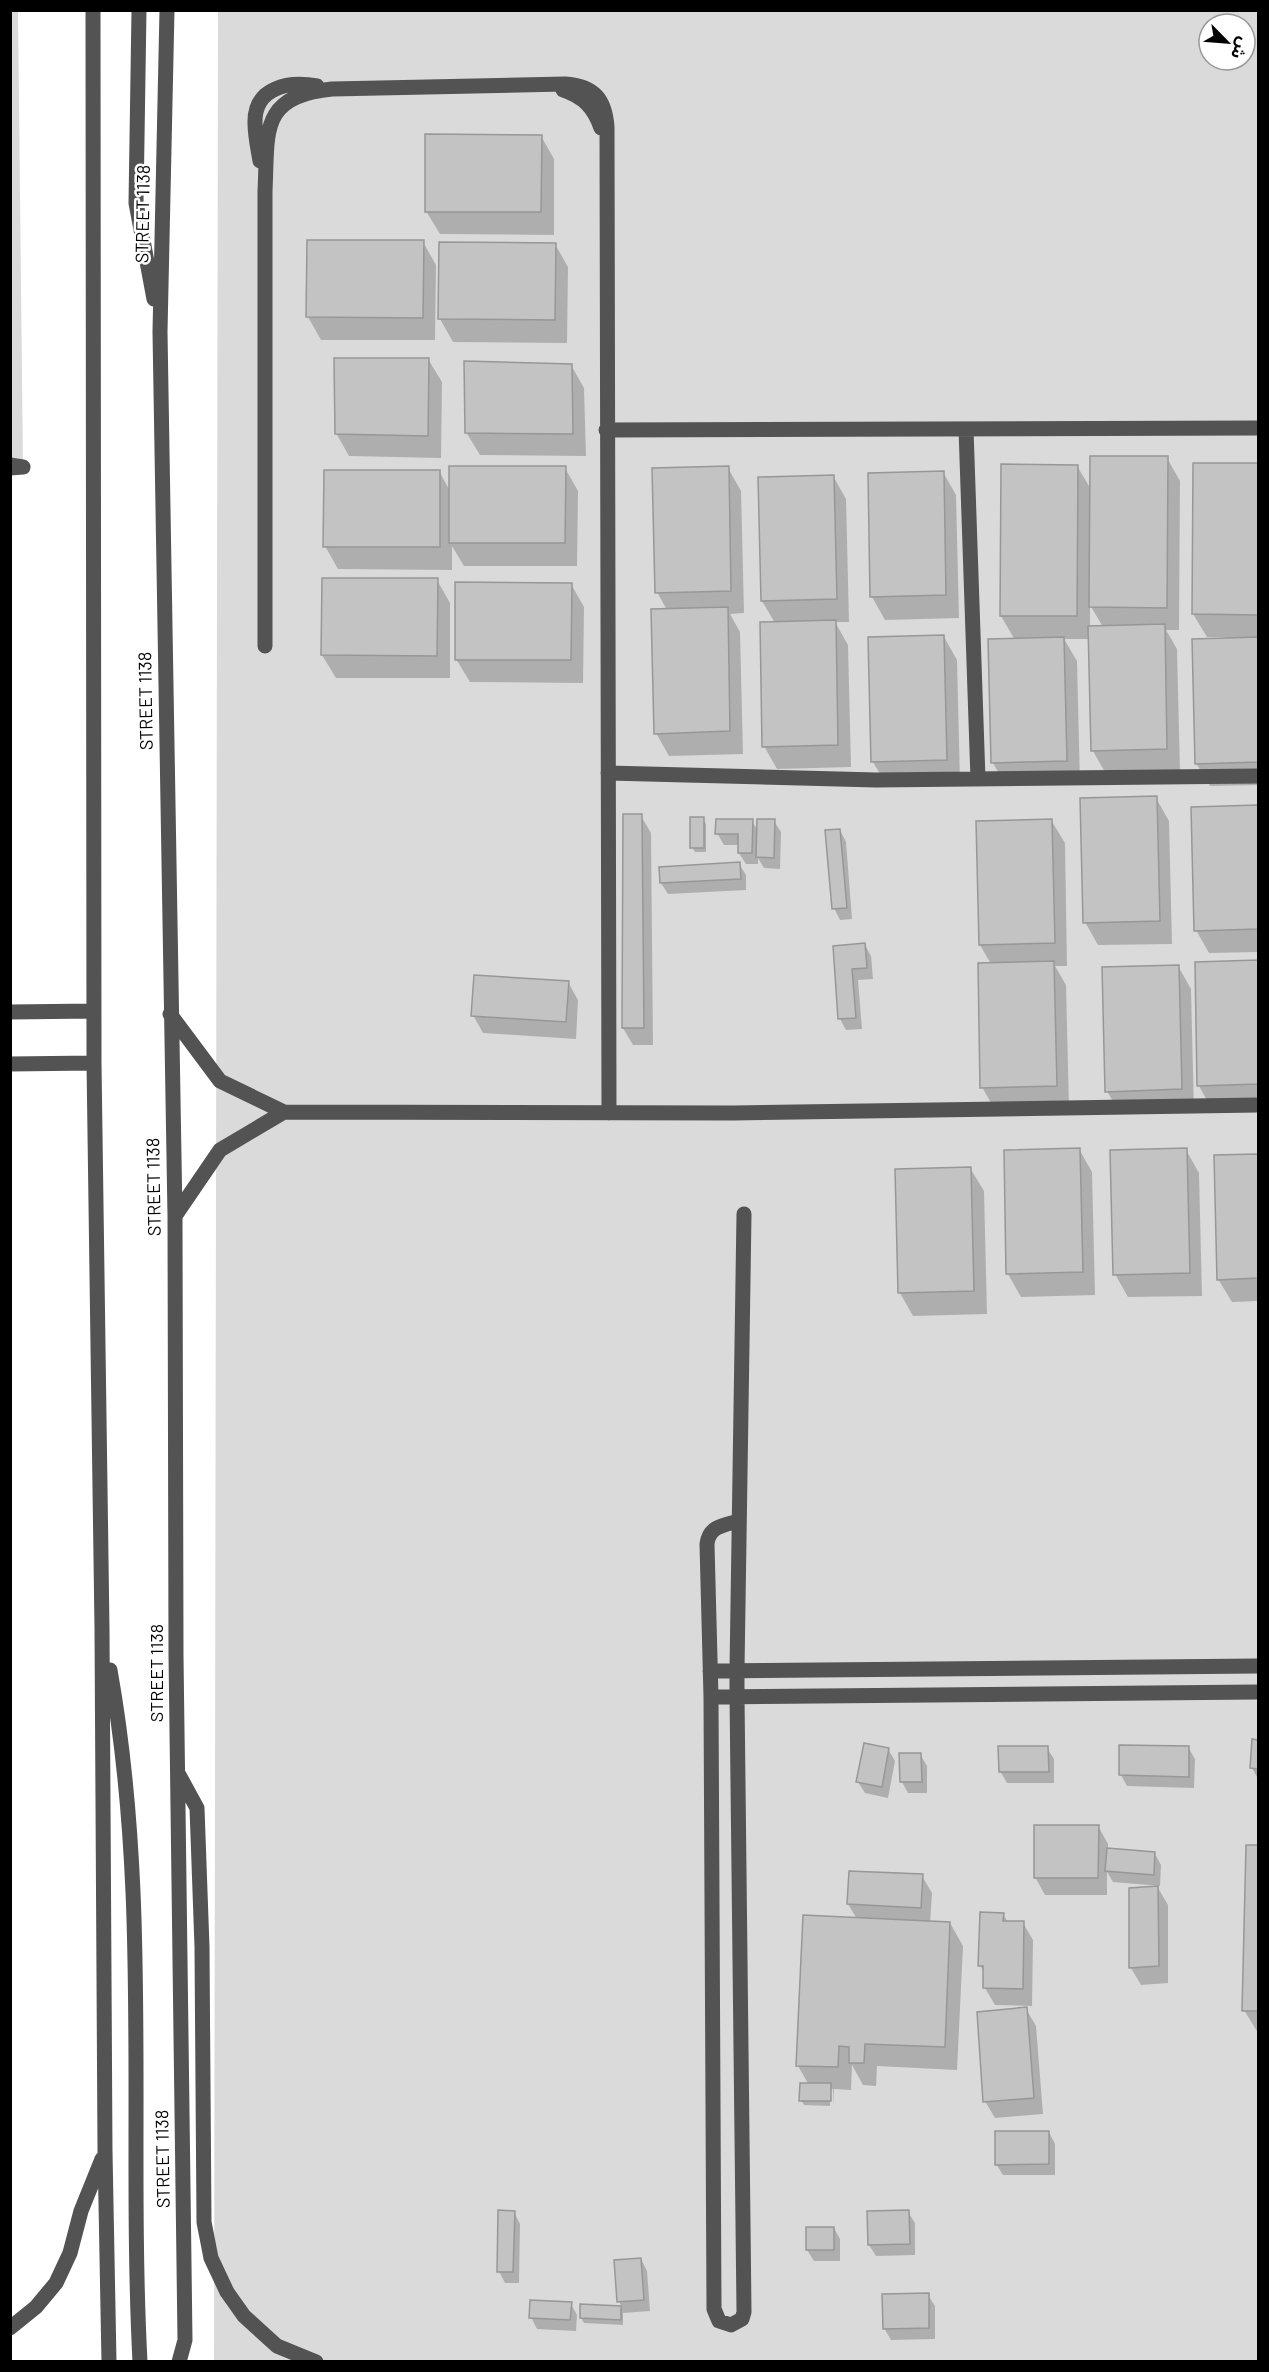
<svg xmlns="http://www.w3.org/2000/svg" width="1269" height="2372" viewBox="0 0 1269 2372" font-family="Barlow,'Noto Sans Arabic',sans-serif">
<style>
.green{fill:#dadada;fill-rule:evenodd}
.shadow{fill:#0003;fill-rule:evenodd}
.building{fill:#c3c3c3;stroke:#979797;stroke-width:1.5}
.lines{fill:none;stroke-linecap:round;stroke-linejoin:round}
.minor{stroke:#535353;stroke-width:15}
.labels{text-anchor:middle;stroke-width:5;stroke-linejoin:round;paint-order:stroke}
.street-label{font-size:18px;fill:#000;stroke:#fff}
</style>
<rect width="100%" height="100%" fill="#fff"/>
<path class="green" d="M 18,10 L 23,467 L 11,467 L 10,11 Z
M 218,11 L 1258,11 L 1258,2361 L 214,2362 ZM 1209,24 L 1245,24 L 1245,60 L 1209,60 Z"/>
<path class="shadow" d="M 541,136 L 554,159 L 554,235 L 440,234 L 426,211 Z
M 309,241 L 423,242 L 436,265 L 435,340 L 321,340 L 308,317 Z
M 441,243 L 555,244 L 568,267 L 567,343 L 453,342 L 440,319 Z
M 428,359 L 442,382 L 441,458 L 349,456 L 336,433 Z
M 571,365 L 584,388 L 586,456 L 480,455 L 466,432 Z
M 1167,458 L 1180,481 L 1179,630 L 1166,630 L 1177,649 L 1180,771 L 1106,774 L 1093,751 L 1090,639 L 1064,639 L 1077,661 L 1080,784 L 1006,786 L 993,763 L 1015,640 L 1001,616 L 1077,466 L 1092,491 ZM 1090,605 L 1103,627 L 1090,628 Z
M 1194,464 L 1258,465 L 1258,785 L 1210,786 L 1196,763 L 1225,640 L 1225,637 L 1207,637 L 1193,614 Z
M 565,468 L 578,491 L 577,566 L 464,566 L 452,546 L 452,570 L 338,569 L 325,546 L 439,471 L 450,491 Z
M 728,468 L 741,491 L 744,613 L 730,614 L 740,632 L 743,754 L 669,756 L 656,733 L 667,610 L 657,592 Z
M 943,472 L 956,495 L 959,618 L 885,620 L 872,597 Z
M 833,476 L 846,499 L 849,622 L 835,622 L 848,645 L 851,767 L 777,769 L 764,746 L 775,623 L 762,601 Z
M 323,579 L 437,580 L 450,603 L 450,678 L 336,678 L 322,655 Z
M 571,584 L 584,607 L 583,683 L 470,682 L 456,659 Z
M 944,637 L 957,660 L 960,782 L 886,784 L 873,762 Z
M 1156,798 L 1169,821 L 1172,944 L 1098,945 L 1085,922 Z
M 1258,806 L 1258,952 L 1209,953 L 1196,930 L 1193,808 Z
M 625,816 L 641,816 L 651,833 L 653,1045 L 633,1045 L 623,1028 Z
M 703,819 L 706,824 L 706,852 L 695,852 L 692,847 Z
M 1051,820 L 1065,843 L 1067,966 L 1055,966 L 1066,985 L 1069,1108 L 995,1110 L 982,1087 L 991,964 L 980,945 L 977,823 Z
M 752,821 L 758,831 L 774,821 L 781,832 L 780,869 L 764,868 L 758,858 L 758,864 L 746,864 L 739,853 L 739,845 L 724,845 L 717,833 Z
M 840,830 L 846,842 L 852,919 L 840,920 L 834,908 Z
M 739,864 L 746,875 L 746,890 L 668,894 L 661,883 Z
M 865,945 L 871,956 L 873,979 L 858,980 L 862,1029 L 846,1030 L 840,1019 L 834,947 Z
M 1258,961 L 1258,1107 L 1212,1109 L 1199,1086 L 1196,963 Z
M 1178,966 L 1191,989 L 1194,1112 L 1120,1114 L 1107,1091 Z
M 568,982 L 578,1000 L 576,1039 L 483,1033 L 473,1015 Z
M 1079,1149 L 1092,1172 L 1095,1295 L 1021,1297 L 1008,1274 Z
M 1186,1150 L 1199,1173 L 1202,1296 L 1128,1297 L 1115,1274 Z
M 1258,1155 L 1258,1301 L 1232,1302 L 1218,1279 L 1216,1156 Z
M 970,1168 L 984,1191 L 987,1314 L 913,1316 L 900,1293 Z
M 1254,1741 L 1258,1741 L 1258,1779 L 1252,1768 Z
M 1188,1747 L 1195,1759 L 1194,1788 L 1127,1786 L 1121,1775 Z
M 1047,1748 L 1054,1759 L 1054,1783 L 1007,1783 L 1000,1771 Z
M 888,1749 L 895,1761 L 888,1798 L 865,1793 L 858,1782 Z
M 920,1754 L 927,1766 L 927,1793 L 908,1793 L 902,1782 Z
M 1098,1826 L 1108,1844 L 1108,1850 L 1155,1854 L 1161,1865 L 1160,1886 L 1113,1882 L 1107,1872 L 1107,1895 L 1045,1895 L 1035,1877 Z
M 1248,1846 L 1258,1846 L 1258,2033 L 1244,2010 Z
M 922,1876 L 932,1893 L 930,1923 L 950,1923 L 963,1946 L 957,2070 L 877,2066 L 876,2086 L 863,2085 L 852,2065 L 851,2090 L 834,2089 L 833,2106 L 833,2089 L 830,2089 L 830,2106 L 804,2105 L 801,2100 L 809,2085 L 798,2066 L 857,1919 L 848,1904 Z
M 1158,1888 L 1168,1905 L 1168,1983 L 1141,1985 L 1131,1968 Z
M 1003,1914 L 1008,1922 L 1023,1923 L 1033,1940 L 1032,2006 L 995,2005 L 985,1988 L 985,1974 L 980,1965 Z
M 1026,2009 L 1036,2026 L 1043,2114 L 995,2118 L 985,2101 Z
M 1049,2132 L 1055,2144 L 1055,2175 L 1003,2175 L 996,2164 Z
M 514,2212 L 520,2224 L 519,2283 L 505,2283 L 499,2271 Z
M 908,2212 L 915,2223 L 915,2255 L 876,2256 L 869,2245 Z
M 834,2228 L 840,2239 L 840,2261 L 814,2261 L 807,2250 Z
M 641,2259 L 647,2271 L 650,2311 L 623,2313 L 623,2325 L 584,2323 L 581,2318 L 582,2305 L 622,2308 L 619,2301 Z
M 928,2295 L 935,2306 L 935,2339 L 891,2340 L 884,2328 Z
M 571,2304 L 577,2315 L 576,2331 L 537,2329 L 531,2317 Z"/>
<path class="building" d="M 425,134 L 542,135 L 541,212 L 425,212 Z
M 307,240 L 424,240 L 423,318 L 306,317 Z
M 439,242 L 556,243 L 555,320 L 438,319 Z
M 334,358 L 429,358 L 428,436 L 335,434 Z
M 464,361 L 572,364 L 573,434 L 465,433 Z
M 1090,456 L 1168,456 L 1167,608 L 1089,607 Z
M 1193,463 L 1258,463 L 1258,615 L 1192,614 Z
M 1001,464 L 1078,465 L 1077,616 L 1000,616 Z
M 449,466 L 566,466 L 565,543 L 449,543 Z
M 729,466 L 731,591 L 655,593 L 652,468 Z
M 324,470 L 440,470 L 440,547 L 323,547 Z
M 944,471 L 946,595 L 870,597 L 868,473 Z
M 834,475 L 837,599 L 761,601 L 758,477 Z
M 322,578 L 438,578 L 437,656 L 321,655 Z
M 455,582 L 572,583 L 571,660 L 455,660 Z
M 728,607 L 730,731 L 654,734 L 651,609 Z
M 836,620 L 838,745 L 762,747 L 760,622 Z
M 1165,624 L 1167,749 L 1091,751 L 1088,626 Z
M 944,635 L 947,760 L 871,762 L 868,637 Z
M 1064,637 L 1067,761 L 991,763 L 988,639 Z
M 1258,637 L 1258,762 L 1195,764 L 1192,639 Z
M 1157,796 L 1160,921 L 1083,923 L 1080,798 Z
M 1258,805 L 1258,929 L 1194,931 L 1191,807 Z
M 623,814 L 642,814 L 644,1028 L 622,1028 Z
M 690,817 L 704,817 L 704,848 L 690,848 Z
M 716,819 L 753,819 L 752,853 L 738,853 L 738,834 L 715,834 Z
M 757,819 L 775,819 L 774,858 L 756,857 Z
M 1052,819 L 1055,943 L 979,945 L 976,821 Z
M 840,829 L 847,908 L 832,909 L 825,830 Z
M 740,862 L 741,879 L 660,883 L 659,867 Z
M 865,943 L 867,968 L 852,969 L 856,1018 L 838,1019 L 833,946 Z
M 1258,960 L 1258,1084 L 1197,1086 L 1195,962 Z
M 1054,961 L 1057,1086 L 980,1088 L 978,963 Z
M 1179,965 L 1182,1089 L 1105,1092 L 1102,967 Z
M 474,975 L 569,981 L 566,1022 L 471,1016 Z
M 1080,1148 L 1083,1272 L 1006,1274 L 1004,1150 Z
M 1187,1148 L 1190,1273 L 1113,1275 L 1110,1150 Z
M 1258,1154 L 1258,1278 L 1217,1280 L 1214,1155 Z
M 971,1167 L 974,1291 L 898,1293 L 895,1169 Z
M 1252,1739 L 1258,1740 L 1258,1769 L 1250,1768 Z
M 864,1743 L 889,1748 L 882,1787 L 856,1782 Z
M 1119,1745 L 1189,1746 L 1189,1777 L 1119,1775 Z
M 998,1746 L 1048,1746 L 1049,1772 L 999,1772 Z
M 899,1753 L 921,1753 L 922,1782 L 900,1782 Z
M 1034,1825 L 1099,1825 L 1098,1878 L 1034,1878 Z
M 1246,1845 L 1258,1845 L 1258,2011 L 1242,2011 Z
M 1107,1848 L 1155,1852 L 1154,1875 L 1105,1871 Z
M 849,1871 L 923,1874 L 921,1908 L 847,1904 Z
M 1158,1886 L 1159,1966 L 1129,1968 L 1129,1888 Z
M 980,1912 L 1004,1913 L 1003,1921 L 1024,1921 L 1023,1989 L 983,1988 L 983,1966 L 978,1966 Z
M 803,1915 L 950,1922 L 945,2047 L 865,2044 L 864,2063 L 849,2063 L 849,2047 L 839,2046 L 838,2067 L 796,2066 Z
M 1027,2007 L 1034,2098 L 983,2102 L 977,2012 Z
M 800,2083 L 831,2083 L 831,2101 L 799,2101 Z
M 995,2131 L 1049,2131 L 1049,2164 L 995,2165 Z
M 498,2210 L 515,2211 L 513,2272 L 497,2272 Z
M 909,2210 L 910,2244 L 868,2245 L 867,2211 Z
M 806,2227 L 834,2227 L 834,2250 L 806,2250 Z
M 641,2258 L 644,2300 L 617,2302 L 614,2260 Z
M 929,2293 L 929,2328 L 883,2329 L 882,2294 Z
M 530,2300 L 572,2302 L 570,2320 L 529,2318 Z
M 580,2304 L 621,2306 L 621,2320 L 580,2318 Z"/>
<g class="lines">
<path class="minor" d="M 93,10 L 94,1063 L 102,1629 L 105,2151 L 109,2362
M 139,10 L 136,203 L 154,299
M 167,10 L 160,332 L 175,1216 L 176,1655 L 185,2340 L 179,2362
M 563,90 C 584,97 594,108 601,128
M 260,161 C 258,149 255,136 255,123 C 254,87 289,81 317,86
M 966,429 L 978,779
M 606,430 L 1258,428
M 10,465 L 23,467 L 10,468
M 265,646 L 265,191 C 268,132 259,96 332,89 L 565,84 C 594,86 605,99 607,127 L 609,1113
M 608,773 L 876,780 L 1258,776
M 10,1012 L 94,1011
M 170,1014 L 220,1081 L 284,1112 L 733,1113 L 1258,1105
M 10,1064 L 94,1063
M 175,1216 L 220,1150 L 284,1112
M 739,1521 C 724,1525 709,1526 707,1544 L 711,1697 L 714,2309 L 719,2321 L 731,2325 L 742,2319 L 744,2312 L 737,1695 L 737,1670 L 744,1214
M 110,1670 C 151,1899 128,2131 140,2362
M 710,1671 L 1258,1666
M 711,1697 L 1258,1692
M 179,1775 L 197,1808 L 202,1947 L 204,2222 L 211,2258 L 227,2292 L 244,2316 L 277,2346 L 316,2362
M 10,2328 L 36,2307 L 56,2283 L 70,2253 L 81,2211 L 102,2159"/>
</g>
<g class="labels">
<g class="street-label">
<text transform="translate(143 214) rotate(-89)" y="6">STREET 1138</text>
<text transform="translate(146 701) rotate(-91)" y="6">STREET 1138</text>
<text transform="translate(154 1187) rotate(-91)" y="6">STREET 1138</text>
<text transform="translate(157 1673) rotate(-90)" y="6">STREET 1138</text>
<text transform="translate(163 2159) rotate(-91)" y="6">STREET 1138</text>
</g>
</g>
<rect width="1269" height="2372" fill="none" stroke="#000000" stroke-width="24"/>
<g transform="translate(1227 42) rotate(115)"><circle r="28" fill="#ffffff" stroke="#999999" stroke-width="1.5"/>
<path d="M0-4.5L10 22L0 15L-10 22Z" fill="#000000"/>
<text y="-9" font-size="16" font-weight="bold" text-anchor="middle" fill="#000000">ش</text>
</g>
</svg>
